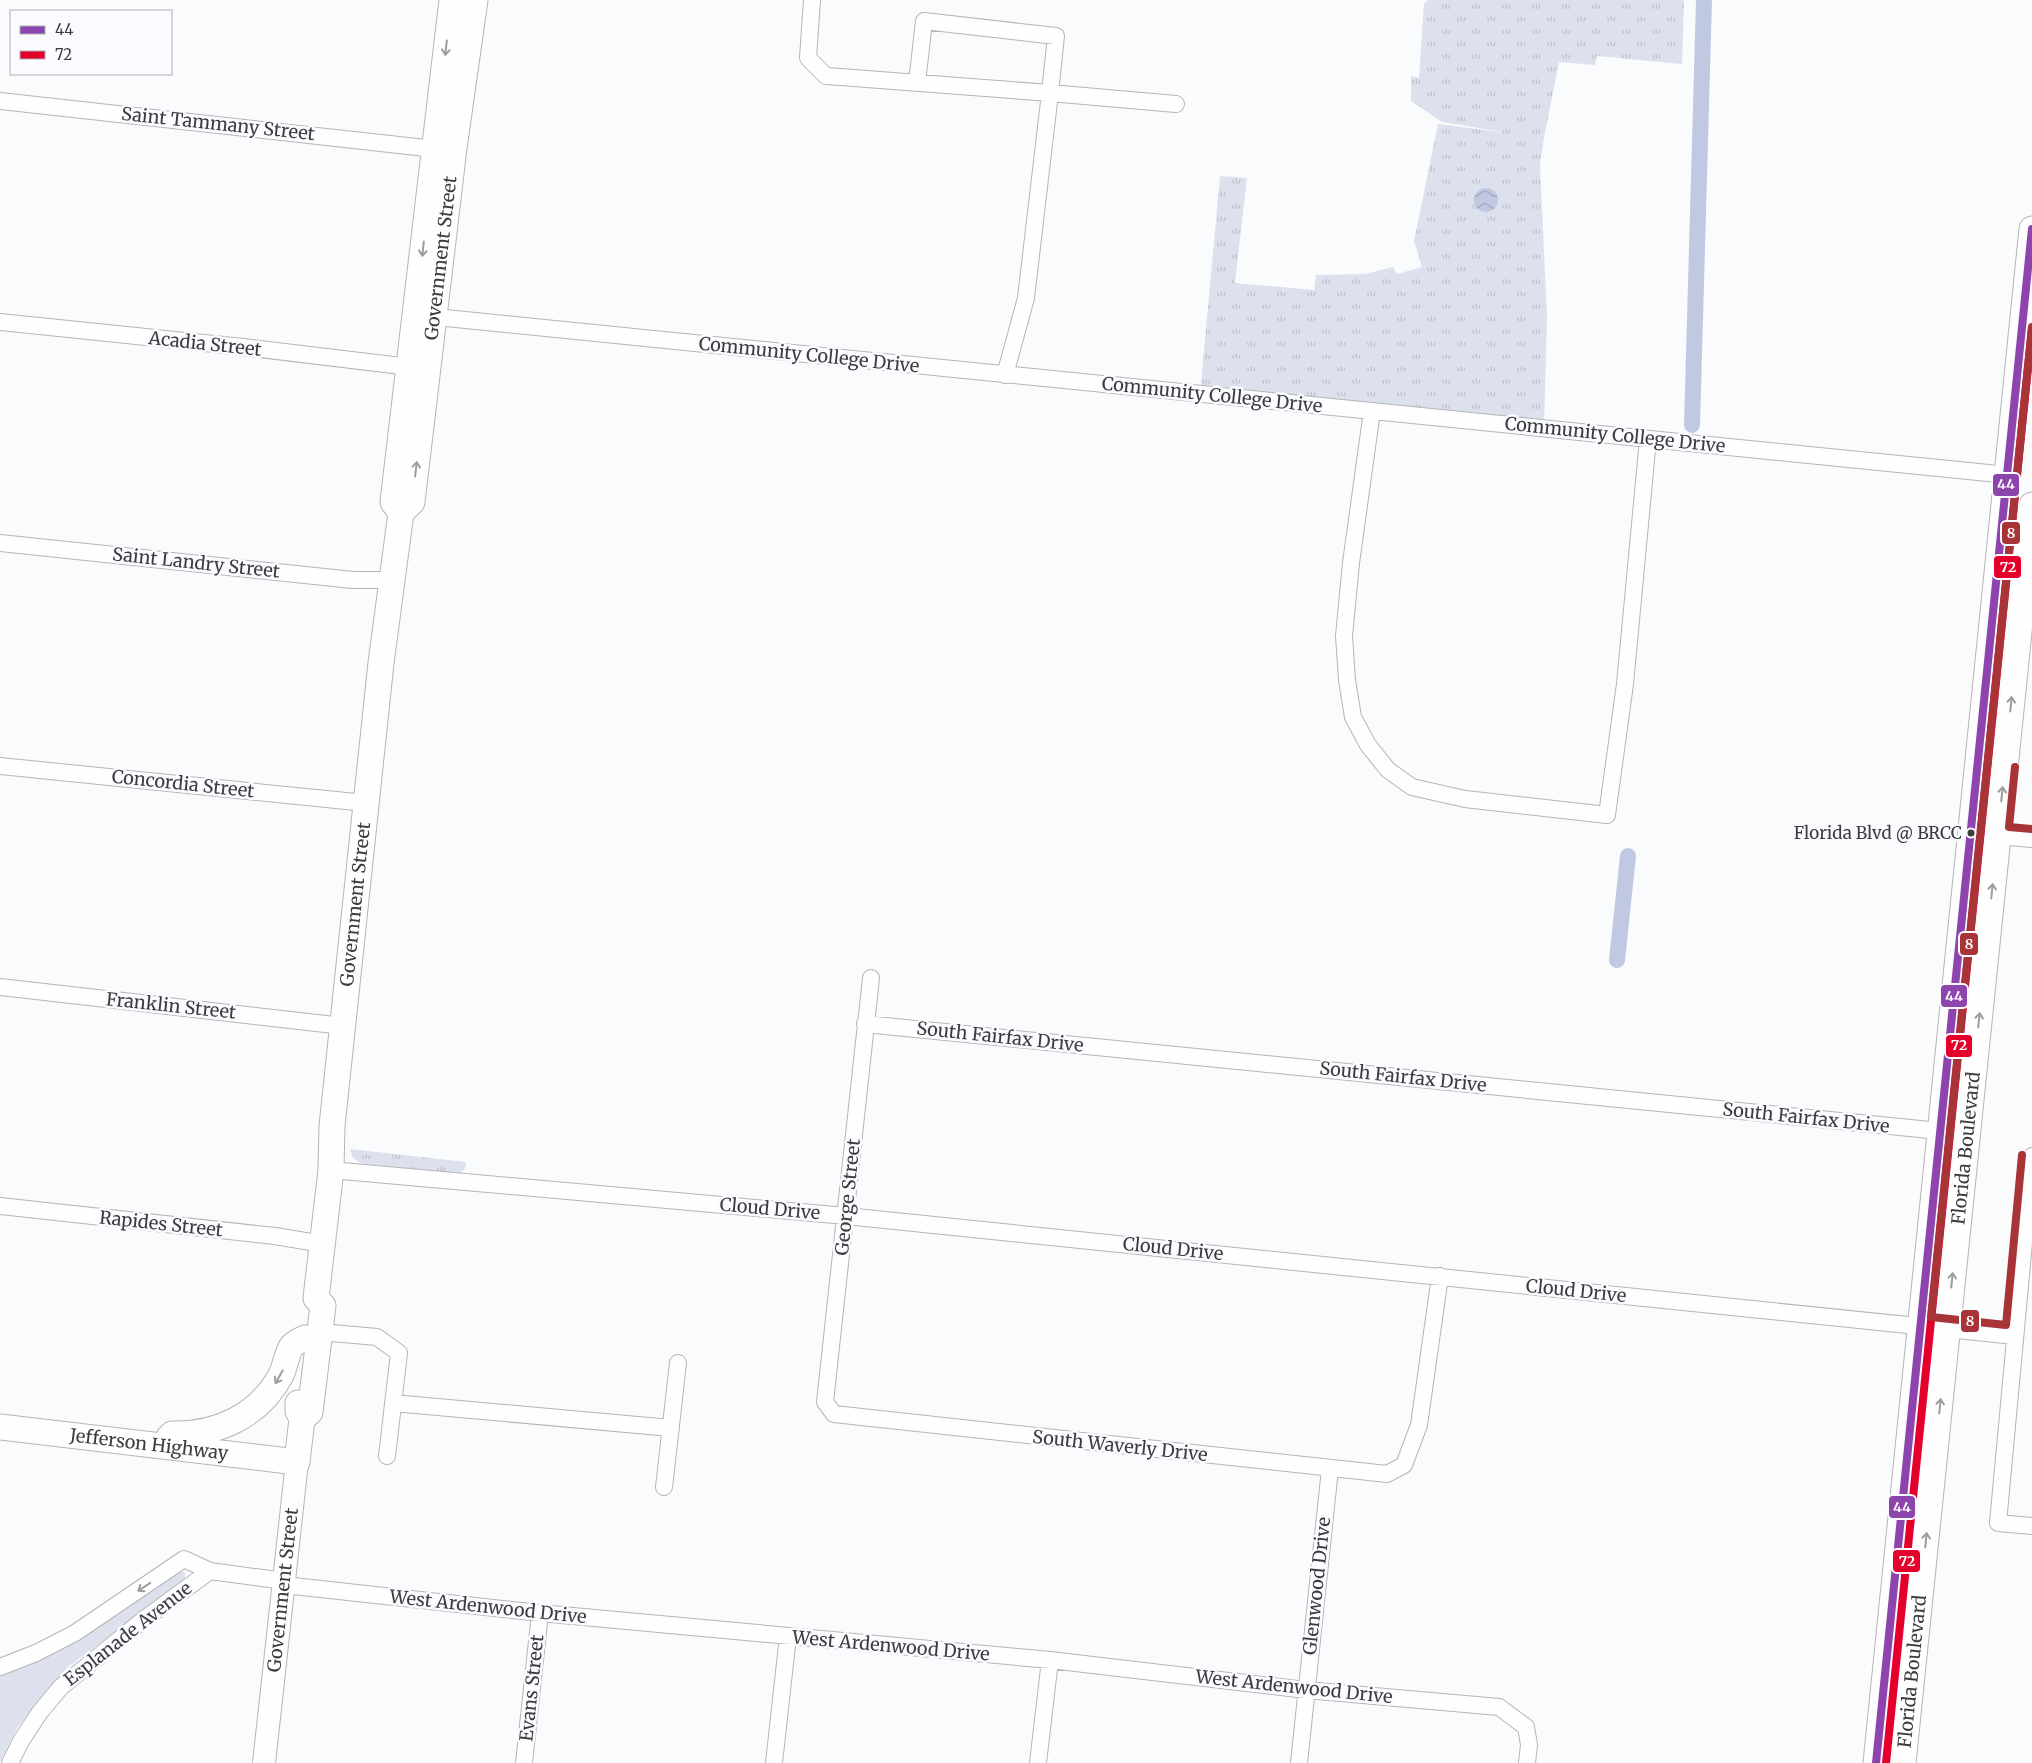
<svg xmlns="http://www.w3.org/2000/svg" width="2032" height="1763" viewBox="0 0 2032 1763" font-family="Merriweather,serif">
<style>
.grass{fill:url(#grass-tufts)}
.green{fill:#dde1ee}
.water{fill:url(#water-waves)}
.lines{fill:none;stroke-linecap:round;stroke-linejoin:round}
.canal{stroke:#c1c9e2;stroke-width:16}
.street-casing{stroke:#b5b5b7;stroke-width:18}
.secondary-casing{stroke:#b5b5b7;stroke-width:24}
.primary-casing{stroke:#b5b5b7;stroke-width:27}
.street{stroke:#fefeff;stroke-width:16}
.secondary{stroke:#fefeff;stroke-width:22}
.primary{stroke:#fefeff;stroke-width:25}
.bus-1-casing{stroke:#f9fbfe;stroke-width:11}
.bus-2-casing{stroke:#f9fbfe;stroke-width:11}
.bus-3-casing{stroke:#f9fbfe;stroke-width:11}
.bus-1{stroke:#8e44ad;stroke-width:8}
.bus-2{stroke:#e4002b;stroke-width:8}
.bus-3{stroke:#a83438;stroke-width:8}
.oneway{stroke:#9c9d9e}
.bus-dot{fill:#3b3c3d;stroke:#f9fbfe;stroke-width:2}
.labels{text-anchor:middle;stroke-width:5;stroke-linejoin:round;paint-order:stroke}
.bus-label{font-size:17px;fill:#3b3c3d;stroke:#f9fbfe;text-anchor:end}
.street-label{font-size:18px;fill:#3b3c3d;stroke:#f9fbfe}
.line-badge{stroke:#f9fbfe;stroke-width:2}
.badge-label{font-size:14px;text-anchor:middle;font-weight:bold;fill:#fff}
</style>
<defs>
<pattern id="grass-tufts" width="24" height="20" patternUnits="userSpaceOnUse" patternTransform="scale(1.25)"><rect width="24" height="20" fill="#dde1ee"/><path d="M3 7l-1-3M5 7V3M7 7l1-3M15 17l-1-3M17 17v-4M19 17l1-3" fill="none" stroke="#bfc2cd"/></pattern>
<pattern id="water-waves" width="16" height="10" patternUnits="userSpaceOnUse" patternTransform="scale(1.25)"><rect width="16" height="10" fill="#c1c9e2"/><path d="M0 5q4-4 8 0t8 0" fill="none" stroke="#9ea4b8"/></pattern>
</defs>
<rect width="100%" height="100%" fill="#fafbfd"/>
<path class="grass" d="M 1428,0 L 1684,0 L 1682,64 L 1597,56 L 1595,65 L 1559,62 L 1544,138 L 1540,165 L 1547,316 L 1544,428 L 1200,394 L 1220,176 L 1247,178 L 1235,283 L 1314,290 L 1316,275 L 1365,274 L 1393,267 L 1397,274 L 1422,267 L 1414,241 L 1438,124 L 1509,133 L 1442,122 L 1411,101 L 1411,76 L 1419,78 L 1424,4 Z
M 350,1149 L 466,1162 L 465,1169 L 460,1173 L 362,1164 L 353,1158 Z"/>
<path class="green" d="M 180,1571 L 185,1573 L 185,1580 L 68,1667 L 41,1697 L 17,1728 L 0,1762 L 0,1672 Z"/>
<path class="water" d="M1474 200a12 12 0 1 1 24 0a12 12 0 1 1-24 0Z"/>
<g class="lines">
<path class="canal" d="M 1692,425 L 1704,0
M 1617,960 L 1628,856"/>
<defs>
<path id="street" d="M 812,0 L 808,58 L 826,76 C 901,81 976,87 1050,93 L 1056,36 L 924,21 L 917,83
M 0,101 L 435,149
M 426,316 L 2008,475
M 0,322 L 243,347 L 410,367
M 1005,375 L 1026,298 L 1050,93 L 1176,104
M 1372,411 L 1351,563 L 1344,636 L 1347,680 L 1353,717 L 1368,745 L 1388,770 L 1412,787 L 1465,799 L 1607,815 L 1625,684 L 1648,439
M 0,543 L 353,580 L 392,580
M 0,766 L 366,803
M 1998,836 L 2032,839
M 871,978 L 825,1402 L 834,1414 L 1387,1474 L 1404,1465 L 1419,1425 L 1440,1276
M 0,987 L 343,1026
M 865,1024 L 1940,1131
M 2032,1156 L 1998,1523 L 2032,1526
M 331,1170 L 846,1216 L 2015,1336
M 0,1206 L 275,1236 L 323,1244
M 320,1332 L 377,1337 L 399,1353 L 387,1456
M 393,1403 L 671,1428
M 664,1487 L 678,1363
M 284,1585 L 540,1613 L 1050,1660 L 1306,1690 L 1499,1707 L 1526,1727 L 1529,1745 L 1527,1763
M 0,1667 L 36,1653 L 75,1633 L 184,1559 L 210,1571
M 10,1763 L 21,1741 L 40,1712 L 61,1687 L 143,1620 L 210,1571 L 284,1581
M 524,1763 L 540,1613
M 774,1763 L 788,1636
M 1038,1763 L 1050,1660
M 1299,1763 L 1330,1469"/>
<g id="secondary">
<path id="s1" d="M 264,1763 L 297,1462"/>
</g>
<g id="primary">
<path d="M 401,513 L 393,502 L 452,0"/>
<path id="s2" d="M 302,1419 L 310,1412 L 323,1306 L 316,1298 L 331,1170 L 332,1126 L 381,663 L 401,513 L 412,502 L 454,148 L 475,0"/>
<path id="s3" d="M 0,1427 L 297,1462 L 302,1419 L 298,1411 L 298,1403"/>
<path d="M 169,1437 L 172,1434 C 217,1435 259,1416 281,1375 C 285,1367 287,1352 292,1346 C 294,1343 301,1340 305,1338"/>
<path d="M 1876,1763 L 2032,229"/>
<path id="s4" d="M 1903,1763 L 2032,505"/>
</g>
</defs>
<use href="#street" class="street-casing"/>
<use href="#secondary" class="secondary-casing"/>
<use href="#primary" class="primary-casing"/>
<use href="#street" class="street"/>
<use href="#secondary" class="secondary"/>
<use href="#primary" class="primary"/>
<defs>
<path id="bus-1" d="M 1876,1763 L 2032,229"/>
<path id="bus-2" d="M 1886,1763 L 2032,328"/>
<path id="bus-3" d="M 2015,767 L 2009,827 L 2032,829
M 2022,1155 L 2006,1325 L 1931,1317 L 2032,327"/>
</defs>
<use href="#bus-1" class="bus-1-casing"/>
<use href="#bus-2" class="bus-2-casing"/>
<use href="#bus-3" class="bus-3-casing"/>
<use href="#bus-1" class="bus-1"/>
<use href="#bus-2" class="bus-2"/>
<use href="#bus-3" class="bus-3"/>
</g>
<defs><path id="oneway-shaft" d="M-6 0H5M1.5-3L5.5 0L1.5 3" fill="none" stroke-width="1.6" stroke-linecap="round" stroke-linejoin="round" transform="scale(1.25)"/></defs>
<g class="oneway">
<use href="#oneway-shaft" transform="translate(446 48) rotate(96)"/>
<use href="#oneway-shaft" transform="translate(423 249) rotate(96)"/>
<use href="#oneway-shaft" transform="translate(416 469) rotate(-83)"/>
<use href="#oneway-shaft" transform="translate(2011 704) rotate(-84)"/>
<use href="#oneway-shaft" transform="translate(2002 794) rotate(-84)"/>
<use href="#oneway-shaft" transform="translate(1992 891) rotate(-84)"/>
<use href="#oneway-shaft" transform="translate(1979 1020) rotate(-84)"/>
<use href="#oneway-shaft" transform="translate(1952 1280) rotate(-84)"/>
<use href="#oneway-shaft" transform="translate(279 1377) rotate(119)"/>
<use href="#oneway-shaft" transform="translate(1940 1406) rotate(-84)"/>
<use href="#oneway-shaft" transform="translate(1926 1540) rotate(-84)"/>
<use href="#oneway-shaft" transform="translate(144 1587) rotate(146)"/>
</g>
<circle class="bus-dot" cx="1971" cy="833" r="4.5"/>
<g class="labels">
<g class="bus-label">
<text x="1962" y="839">Florida Blvd @ BRCC</text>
</g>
<g class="street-label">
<text transform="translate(218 124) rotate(6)" y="6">Saint Tammany Street</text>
<text dy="6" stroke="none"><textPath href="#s2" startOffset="1179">Government Street</textPath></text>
<text transform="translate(205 344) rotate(6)" y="6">Acadia Street</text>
<text transform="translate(809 355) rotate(6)" y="6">Community College Drive</text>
<text transform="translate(1212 395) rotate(6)" y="6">Community College Drive</text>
<text transform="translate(1615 435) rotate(6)" y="6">Community College Drive</text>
<text transform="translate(196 563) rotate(6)" y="6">Saint Landry Street</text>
<text transform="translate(183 784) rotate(6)" y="6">Concordia Street</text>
<text dy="6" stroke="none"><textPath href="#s2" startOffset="524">Government Street</textPath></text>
<text transform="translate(171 1006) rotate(6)" y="6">Franklin Street</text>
<text transform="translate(1000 1037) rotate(6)" y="6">South Fairfax Drive</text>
<text transform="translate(1403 1077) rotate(6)" y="6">South Fairfax Drive</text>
<text transform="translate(1806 1118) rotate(6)" y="6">South Fairfax Drive</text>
<text dy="6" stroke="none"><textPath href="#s4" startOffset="618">Florida Boulevard</textPath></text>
<text transform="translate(848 1197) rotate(-84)" y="6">George Street</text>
<text transform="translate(770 1209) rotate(5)" y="6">Cloud Drive</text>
<text transform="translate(161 1224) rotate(6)" y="6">Rapides Street</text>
<text transform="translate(1173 1249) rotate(6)" y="6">Cloud Drive</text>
<text transform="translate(1576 1291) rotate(6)" y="6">Cloud Drive</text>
<text dy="6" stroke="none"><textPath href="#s3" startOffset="150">Jefferson Highway</textPath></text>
<text transform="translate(1120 1446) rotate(6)" y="6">South Waverly Drive</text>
<text transform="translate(1317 1586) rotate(-84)" y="6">Glenwood Drive</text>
<text dy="6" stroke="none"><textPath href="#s1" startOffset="174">Government Street</textPath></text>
<text transform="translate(488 1607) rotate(6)" y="6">West Ardenwood Drive</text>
<text transform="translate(128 1634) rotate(-38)" y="6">Esplanade Avenue</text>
<text transform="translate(891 1646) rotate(5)" y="6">West Ardenwood Drive</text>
<text dy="6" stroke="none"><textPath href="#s4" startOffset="92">Florida Boulevard</textPath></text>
<text transform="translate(1294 1687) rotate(6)" y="6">West Ardenwood Drive</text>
<text transform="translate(532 1688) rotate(-84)" y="6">Evans Street</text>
</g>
</g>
<g class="line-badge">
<rect x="1992" y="473" width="28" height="24" rx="5" fill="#8e44ad"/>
<rect x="2001" y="521" width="20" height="24" rx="5" fill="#a83438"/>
<rect x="1993" y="555" width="29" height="24" rx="5" fill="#e4002b"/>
<rect x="1959" y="932" width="20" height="24" rx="5" fill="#a83438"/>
<rect x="1940" y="984" width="28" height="24" rx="5" fill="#8e44ad"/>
<rect x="1945" y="1034" width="28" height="24" rx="5" fill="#e4002b"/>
<rect x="1960" y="1309" width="20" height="24" rx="5" fill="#a83438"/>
<rect x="1888" y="1495" width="28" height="24" rx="5" fill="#8e44ad"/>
<rect x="1892" y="1549" width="29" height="24" rx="5" fill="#e4002b"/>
</g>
<g class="badge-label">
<text x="2006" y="489">44</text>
<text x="2011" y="538">8</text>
<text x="2008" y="572">72</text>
<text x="1969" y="949">8</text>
<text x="1954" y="1001">44</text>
<text x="1959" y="1050">72</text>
<text x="1970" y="1326">8</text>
<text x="1902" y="1512">44</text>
<text x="1907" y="1566">72</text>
</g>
<rect x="10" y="10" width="162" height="65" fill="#f9fbfe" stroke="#adafb1"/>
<rect x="20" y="26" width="25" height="8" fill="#8e44ad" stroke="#adafb1"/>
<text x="55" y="35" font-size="15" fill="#3b3c3d">44</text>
<rect x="20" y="51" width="25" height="8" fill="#e4002b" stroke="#adafb1"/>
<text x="55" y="60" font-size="15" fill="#3b3c3d">72</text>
</svg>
